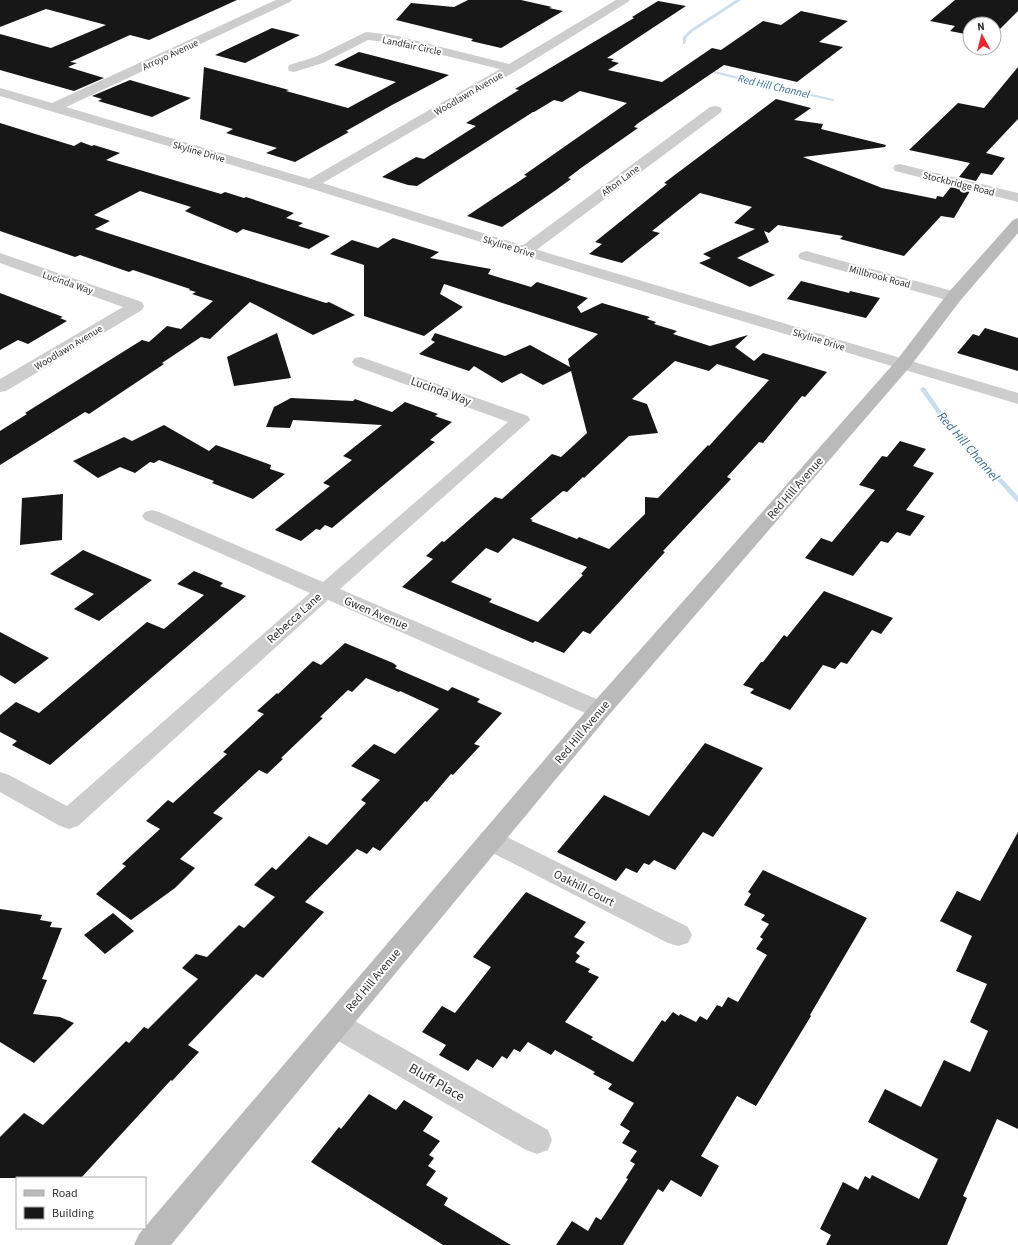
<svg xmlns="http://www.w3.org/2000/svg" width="1018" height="1245" viewBox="0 0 1018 1245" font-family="'Source Sans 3',sans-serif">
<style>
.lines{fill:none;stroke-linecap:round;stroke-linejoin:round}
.stream{fill:#c7deef;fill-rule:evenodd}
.building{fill:#171717;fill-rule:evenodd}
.minor{fill:#cdcdcd;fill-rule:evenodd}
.tertiary{fill:#cdcdcd;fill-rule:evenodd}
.secondary{fill:#bababa;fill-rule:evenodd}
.labels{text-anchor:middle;stroke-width:4;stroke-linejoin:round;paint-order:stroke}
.far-street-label{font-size:10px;fill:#303030;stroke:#fff}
.far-water-label{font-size:11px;font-style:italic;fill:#366e9a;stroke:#fff}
.street-label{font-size:12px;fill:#303030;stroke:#fff}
.water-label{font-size:13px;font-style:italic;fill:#366e9a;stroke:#fff}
.near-street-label{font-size:14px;fill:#303030;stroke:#fff}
</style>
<rect width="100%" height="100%" fill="#fff"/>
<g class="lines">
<path class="stream" d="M 736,0 L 741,0 L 692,32 L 687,37 L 685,44 L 683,44 L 683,37 L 690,30 Z
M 714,71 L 833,99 L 835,100 L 833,101 L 760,85 L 714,73 Z
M 923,387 L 925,388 L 946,418 L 1018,496 L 1018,502 L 1016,501 L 942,420 L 920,389 Z"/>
</g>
<path class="building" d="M 0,0 L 237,0 L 149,40 L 130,35 L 70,62 L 77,63 L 68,67 L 104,78 L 74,91 L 0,70 L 0,34 L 51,48 L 106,25 L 46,9 L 0,27 Z
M 468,0 L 521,0 L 552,7 L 549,8 L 563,11 L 501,48 L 471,41 L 473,39 L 396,20 L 411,3 L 454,7 Z
M 955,0 L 1018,0 L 1018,11 L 994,35 L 994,24 L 970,24 L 970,35 L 950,31 L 955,26 L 930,21 Z
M 658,1 L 686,6 L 607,58 L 614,59 L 611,61 L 619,63 L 608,70 L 662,82 L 712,48 L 721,50 L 763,21 L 781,25 L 801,11 L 848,21 L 819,42 L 843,47 L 797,82 L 724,65 L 637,124 L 634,127 L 638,128 L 581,168 L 568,178 L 571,179 L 556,190 L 502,227 L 467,216 L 527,176 L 524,175 L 627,103 L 580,91 L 562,102 L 554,100 L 534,112 L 533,112 L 417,186 L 408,185 L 382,177 L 416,157 L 424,159 L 476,126 L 466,123 L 519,90 L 515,89 L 634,18 L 632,17 Z
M 272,28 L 300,35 L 245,63 L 215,55 Z
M 359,52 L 449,75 L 392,105 L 346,131 L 349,132 L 295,162 L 266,153 L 277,148 L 226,133 L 233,129 L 200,119 L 204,67 L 289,90 L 286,91 L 348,108 L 396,82 L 334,65 Z
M 1018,67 L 1018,119 L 986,153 L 1005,158 L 992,175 L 981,173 L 976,181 L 959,177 L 970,163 L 909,150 L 958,103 L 984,108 Z
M 130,80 L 191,98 L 152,117 L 98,101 L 102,99 L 92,96 Z
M 776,99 L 811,108 L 794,120 L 823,124 L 821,129 L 886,145 L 885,147 L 803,157 L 882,188 L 936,199 L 937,196 L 943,197 L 951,187 L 970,191 L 954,218 L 941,216 L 904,256 L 840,239 L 843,236 L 778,225 L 769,233 L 764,231 L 769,242 L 737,258 L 775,275 L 750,287 L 699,263 L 711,258 L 703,254 L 755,229 L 734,223 L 752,207 L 700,193 L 652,231 L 660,233 L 622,263 L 589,254 L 602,244 L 595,242 L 667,184 L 664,183 Z
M 0,123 L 74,146 L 81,142 L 92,146 L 94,145 L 120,153 L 106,160 L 221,194 L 225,192 L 244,198 L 246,197 L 294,213 L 286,218 L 303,223 L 298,226 L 330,236 L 309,249 L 243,229 L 237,233 L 185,211 L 191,207 L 140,191 L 94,215 L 110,221 L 95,229 L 326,303 L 329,302 L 355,315 L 313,335 L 250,302 L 210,339 L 201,337 L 162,363 L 164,364 L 89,414 L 85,412 L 0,465 L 0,431 L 27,414 L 25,413 L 142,340 L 149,342 L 167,326 L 181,329 L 213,301 L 192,294 L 196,292 L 189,290 L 190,289 L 133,270 L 129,272 L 80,255 L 75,257 L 0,231 Z
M 393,238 L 439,252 L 430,258 L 491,269 L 488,274 L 531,287 L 537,282 L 588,298 L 577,307 L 581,313 L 602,303 L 650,317 L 647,319 L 656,322 L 654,324 L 677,331 L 673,334 L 710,346 L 748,335 L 735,347 L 754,361 L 763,353 L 827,372 L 805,397 L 802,396 L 763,443 L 759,442 L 727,477 L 731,479 L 663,551 L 665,552 L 590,634 L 583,631 L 564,653 L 535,641 L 533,643 L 402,587 L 433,559 L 426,556 L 442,541 L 444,542 L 495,497 L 502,499 L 552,454 L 561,457 L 587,433 L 571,371 L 543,385 L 521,373 L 502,383 L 474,366 L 469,371 L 419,354 L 435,342 L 431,340 L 435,333 L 505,356 L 530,345 L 570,367 L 568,359 L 598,334 L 444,284 L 440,294 L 463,307 L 424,336 L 364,316 L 364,265 L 330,254 L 352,240 L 378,248 ZM 675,361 L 709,371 L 717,364 L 769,380 L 709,446 L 708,445 L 658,498 L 645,497 L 645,514 L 609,549 L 579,537 L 577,539 L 531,521 L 533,520 L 530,519 L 563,491 L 567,492 L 583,477 L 584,478 L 629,436 L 658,433 L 647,404 L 632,399 ZM 513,538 L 587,567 L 581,574 L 583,575 L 538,622 L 489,602 L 492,599 L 451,582 L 486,548 L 498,553 Z
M 801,281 L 849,293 L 850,291 L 880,298 L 866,318 L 787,299 Z
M 0,293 L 63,317 L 60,318 L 67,321 L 28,344 L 18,340 L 0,350 Z
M 985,328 L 1018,338 L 1018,371 L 957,353 L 973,334 L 979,336 Z
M 277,333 L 291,378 L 234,386 L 227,357 Z
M 291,398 L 353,401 L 355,399 L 392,412 L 405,402 L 438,414 L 435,416 L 452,422 L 430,440 L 435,442 L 332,528 L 325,525 L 320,530 L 316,529 L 301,541 L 275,530 L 330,486 L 323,483 L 352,460 L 343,456 L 382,425 L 293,420 L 290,428 L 266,427 L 274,407 Z
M 164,425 L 209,451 L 216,445 L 271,465 L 270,469 L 285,474 L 253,499 L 212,483 L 214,481 L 159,460 L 154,463 L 150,462 L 135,473 L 120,467 L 98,478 L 73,461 L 124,437 L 132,441 Z
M 900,441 L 926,449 L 913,466 L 934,473 L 906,510 L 925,516 L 910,536 L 897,532 L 888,543 L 881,541 L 853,576 L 805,558 L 821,538 L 832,542 L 875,490 L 859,485 L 882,456 L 887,457 Z
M 63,494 L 62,540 L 20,545 L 22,498 Z
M 83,550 L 152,580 L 99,621 L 74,609 L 94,594 L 50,574 Z
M 194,571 L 223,583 L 220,586 L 246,596 L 50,765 L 12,745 L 17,741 L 0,732 L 0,715 L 16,702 L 39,713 L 147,622 L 164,629 L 204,595 L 177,584 Z
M 824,591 L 893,618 L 881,634 L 872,630 L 847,664 L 841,662 L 835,669 L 823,665 L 790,710 L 750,693 L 754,689 L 743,685 L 761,662 L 763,662 L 784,635 L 787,637 Z
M 0,632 L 49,658 L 15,684 L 0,675 Z
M 345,643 L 393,663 L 397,666 L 395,668 L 448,691 L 452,687 L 480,699 L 477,702 L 502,713 L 474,744 L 480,746 L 453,775 L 451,774 L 427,802 L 425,801 L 380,851 L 373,847 L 367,854 L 357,849 L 305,902 L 324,912 L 263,978 L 256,974 L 188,1045 L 199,1052 L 172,1081 L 171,1080 L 81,1178 L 0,1178 L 0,1137 L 24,1113 L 43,1125 L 126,1041 L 129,1043 L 144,1027 L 148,1029 L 198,979 L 182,968 L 196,954 L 207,957 L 239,925 L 244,928 L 275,897 L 254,885 L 272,867 L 276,870 L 309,836 L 327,845 L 366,803 L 361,800 L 380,780 L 351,766 L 374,744 L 395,754 L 439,709 L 400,691 L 399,692 L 366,678 L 352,692 L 348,690 L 320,717 L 323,718 L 281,758 L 283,759 L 267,774 L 259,770 L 213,813 L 223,818 L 180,859 L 195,868 L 175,888 L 131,920 L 96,894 L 126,866 L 122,864 L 160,829 L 146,821 L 168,800 L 173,803 L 227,754 L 223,752 L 264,714 L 257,711 L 277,693 L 278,694 L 313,661 L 321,665 Z
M 705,743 L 763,768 L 713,837 L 703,832 L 675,870 L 654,860 L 649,865 L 644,863 L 637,873 L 626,868 L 616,881 L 557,852 L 604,795 L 649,816 Z
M 1018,832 L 1018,1129 L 997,1119 L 963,1196 L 967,1198 L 947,1245 L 826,1245 L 831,1235 L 820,1229 L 843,1182 L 858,1190 L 865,1176 L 870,1179 L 872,1175 L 919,1199 L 938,1159 L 868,1122 L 885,1089 L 921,1107 L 944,1060 L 970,1072 L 988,1031 L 970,1022 L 987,984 L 956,971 L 972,936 L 940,921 L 957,891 L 980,901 Z
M 763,870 L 867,918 L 810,1015 L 811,1016 L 756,1106 L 737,1096 L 701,1156 L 719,1166 L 701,1197 L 671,1180 L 663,1192 L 658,1189 L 623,1245 L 556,1245 L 572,1221 L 588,1231 L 596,1217 L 601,1220 L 628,1179 L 626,1178 L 635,1164 L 630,1161 L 637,1151 L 622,1143 L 630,1131 L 620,1125 L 634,1103 L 608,1089 L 612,1084 L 593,1074 L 595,1072 L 555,1050 L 551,1055 L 528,1042 L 520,1052 L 514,1049 L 507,1059 L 502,1056 L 493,1068 L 477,1059 L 468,1071 L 439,1055 L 446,1045 L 422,1032 L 442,1006 L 455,1013 L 491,967 L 473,957 L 526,892 L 586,922 L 574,937 L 585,942 L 576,953 L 580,956 L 575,962 L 590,969 L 588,972 L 599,977 L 565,1022 L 593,1037 L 591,1039 L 633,1062 L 662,1020 L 665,1022 L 673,1012 L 679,1016 L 680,1014 L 696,1022 L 700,1016 L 707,1020 L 717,1005 L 722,1007 L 728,997 L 738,1002 L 767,955 L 756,949 L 763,939 L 760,937 L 769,924 L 761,920 L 765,915 L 744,905 L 751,894 L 748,892 Z
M 0,909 L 42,915 L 40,920 L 52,922 L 50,927 L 62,928 L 42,979 L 47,980 L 33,1014 L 60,1017 L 74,1023 L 34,1063 L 0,1042 Z
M 113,913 L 134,931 L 105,954 L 84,935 Z
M 369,1094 L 396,1110 L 404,1100 L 433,1117 L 423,1131 L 440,1141 L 429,1155 L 434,1158 L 428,1166 L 436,1171 L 426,1185 L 448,1198 L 444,1205 L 511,1245 L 443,1245 L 311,1162 L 339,1127 L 341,1129 Z"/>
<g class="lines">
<path class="minor" d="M 616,0 L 630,0 L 628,2 L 516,71 L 316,187 L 311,188 L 306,187 L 304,184 L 306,181 L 500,69 L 393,43 L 368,40 L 323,63 L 294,72 L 289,71 L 288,68 L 289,65 L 315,57 L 366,32 L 393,35 L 509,64 Z
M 715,106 L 720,107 L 722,110 L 720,113 L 531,254 L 525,256 L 519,254 L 517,251 L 519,248 L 710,107 Z
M 900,164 L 1018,193 L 1018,202 L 895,171 L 893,168 L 895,165 Z
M 806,251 L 960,293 L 962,297 L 960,301 L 954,302 L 800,259 L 798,256 L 800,253 Z
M 0,253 L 142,302 L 144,306 L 142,310 L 6,391 L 0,392 L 0,379 L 123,307 L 0,263 Z
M 361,357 L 528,416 L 530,420 L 340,589 L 608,704 L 612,710 L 608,716 L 600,718 L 592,716 L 328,600 L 78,826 L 69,829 L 60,826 L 0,792 L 0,772 L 9,775 L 67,806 L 310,593 L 145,520 L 142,516 L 145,512 L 152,510 L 159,512 L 323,582 L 508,422 L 355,366 L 352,362 L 355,358 Z
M 490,830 L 499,833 L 688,927 L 692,935 L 688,943 L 678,946 L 668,943 L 481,847 L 477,840 L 481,833 Z
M 336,1013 L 346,1016 L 548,1130 L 552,1140 L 548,1150 L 537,1154 L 526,1150 L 326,1034 L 322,1025 L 326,1016 Z"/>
<path class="tertiary" d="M 276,0 L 292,0 L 290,2 L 66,107 L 316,181 L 531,248 L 1018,393 L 1018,404 L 519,254 L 306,187 L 0,96 L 0,88 L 52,103 Z"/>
<path class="secondary" d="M 1018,218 L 1018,233 L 960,301 L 909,368 L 608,716 L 171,1245 L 134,1245 L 139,1234 L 592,704 L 897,360 L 948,293 L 1013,220 Z"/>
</g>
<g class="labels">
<g class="far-street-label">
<text transform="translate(412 45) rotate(12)" y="4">Landfair Circle</text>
<text transform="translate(170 54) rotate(-25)" y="4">Arroyo Avenue</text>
<text transform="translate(468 93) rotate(-30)" y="4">Woodlawn Avenue</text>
<text transform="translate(199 151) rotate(16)" y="4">Skyline Drive</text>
<text transform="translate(620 180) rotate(-37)" y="4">Afton Lane</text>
<text transform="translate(959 183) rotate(14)" y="4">Stockbridge Road</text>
<text transform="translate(509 246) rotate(17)" y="4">Skyline Drive</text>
<text transform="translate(880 276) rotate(15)" y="4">Millbrook Road</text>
<text transform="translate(68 282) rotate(19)" y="4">Lucinda Way</text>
<text transform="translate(819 339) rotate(17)" y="4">Skyline Drive</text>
<text transform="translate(68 347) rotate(-31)" y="4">Woodlawn Avenue</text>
</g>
<g class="far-water-label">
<text transform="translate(774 86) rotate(13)" y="4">Red Hill Channel</text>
</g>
<g class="street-label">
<text transform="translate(441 391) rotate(20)" y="4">Lucinda Way</text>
<text transform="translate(795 488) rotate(-49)" y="4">Red Hill Avenue</text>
<text transform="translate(376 613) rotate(23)" y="4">Gwen Avenue</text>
<text transform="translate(294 618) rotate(-42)" y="4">Rebecca Lane</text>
<text transform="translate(582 732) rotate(-50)" y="4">Red Hill Avenue</text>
<text transform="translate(584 888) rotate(27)" y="4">Oakhill Court</text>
<text transform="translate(373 980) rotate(-50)" y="4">Red Hill Avenue</text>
</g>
<g class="water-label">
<text transform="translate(969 446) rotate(49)" y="5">Red Hill Channel</text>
</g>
<g class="near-street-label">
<text transform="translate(437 1082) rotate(30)" y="5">Bluff Place</text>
</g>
</g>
<rect x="16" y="1177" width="130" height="52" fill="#ffffff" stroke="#acacac"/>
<rect x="24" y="1190" width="20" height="6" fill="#bababa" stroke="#acacac"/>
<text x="52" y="1197" font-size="12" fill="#303030">Road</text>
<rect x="24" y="1207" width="20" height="12" fill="#171717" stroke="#acacac"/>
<text x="52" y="1217" font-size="12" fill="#303030">Building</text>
<g transform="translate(982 36) rotate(353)"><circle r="19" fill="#ffffff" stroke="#acacac"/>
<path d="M0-3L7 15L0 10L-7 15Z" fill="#f52428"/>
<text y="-6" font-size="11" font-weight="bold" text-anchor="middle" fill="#303030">N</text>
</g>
</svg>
